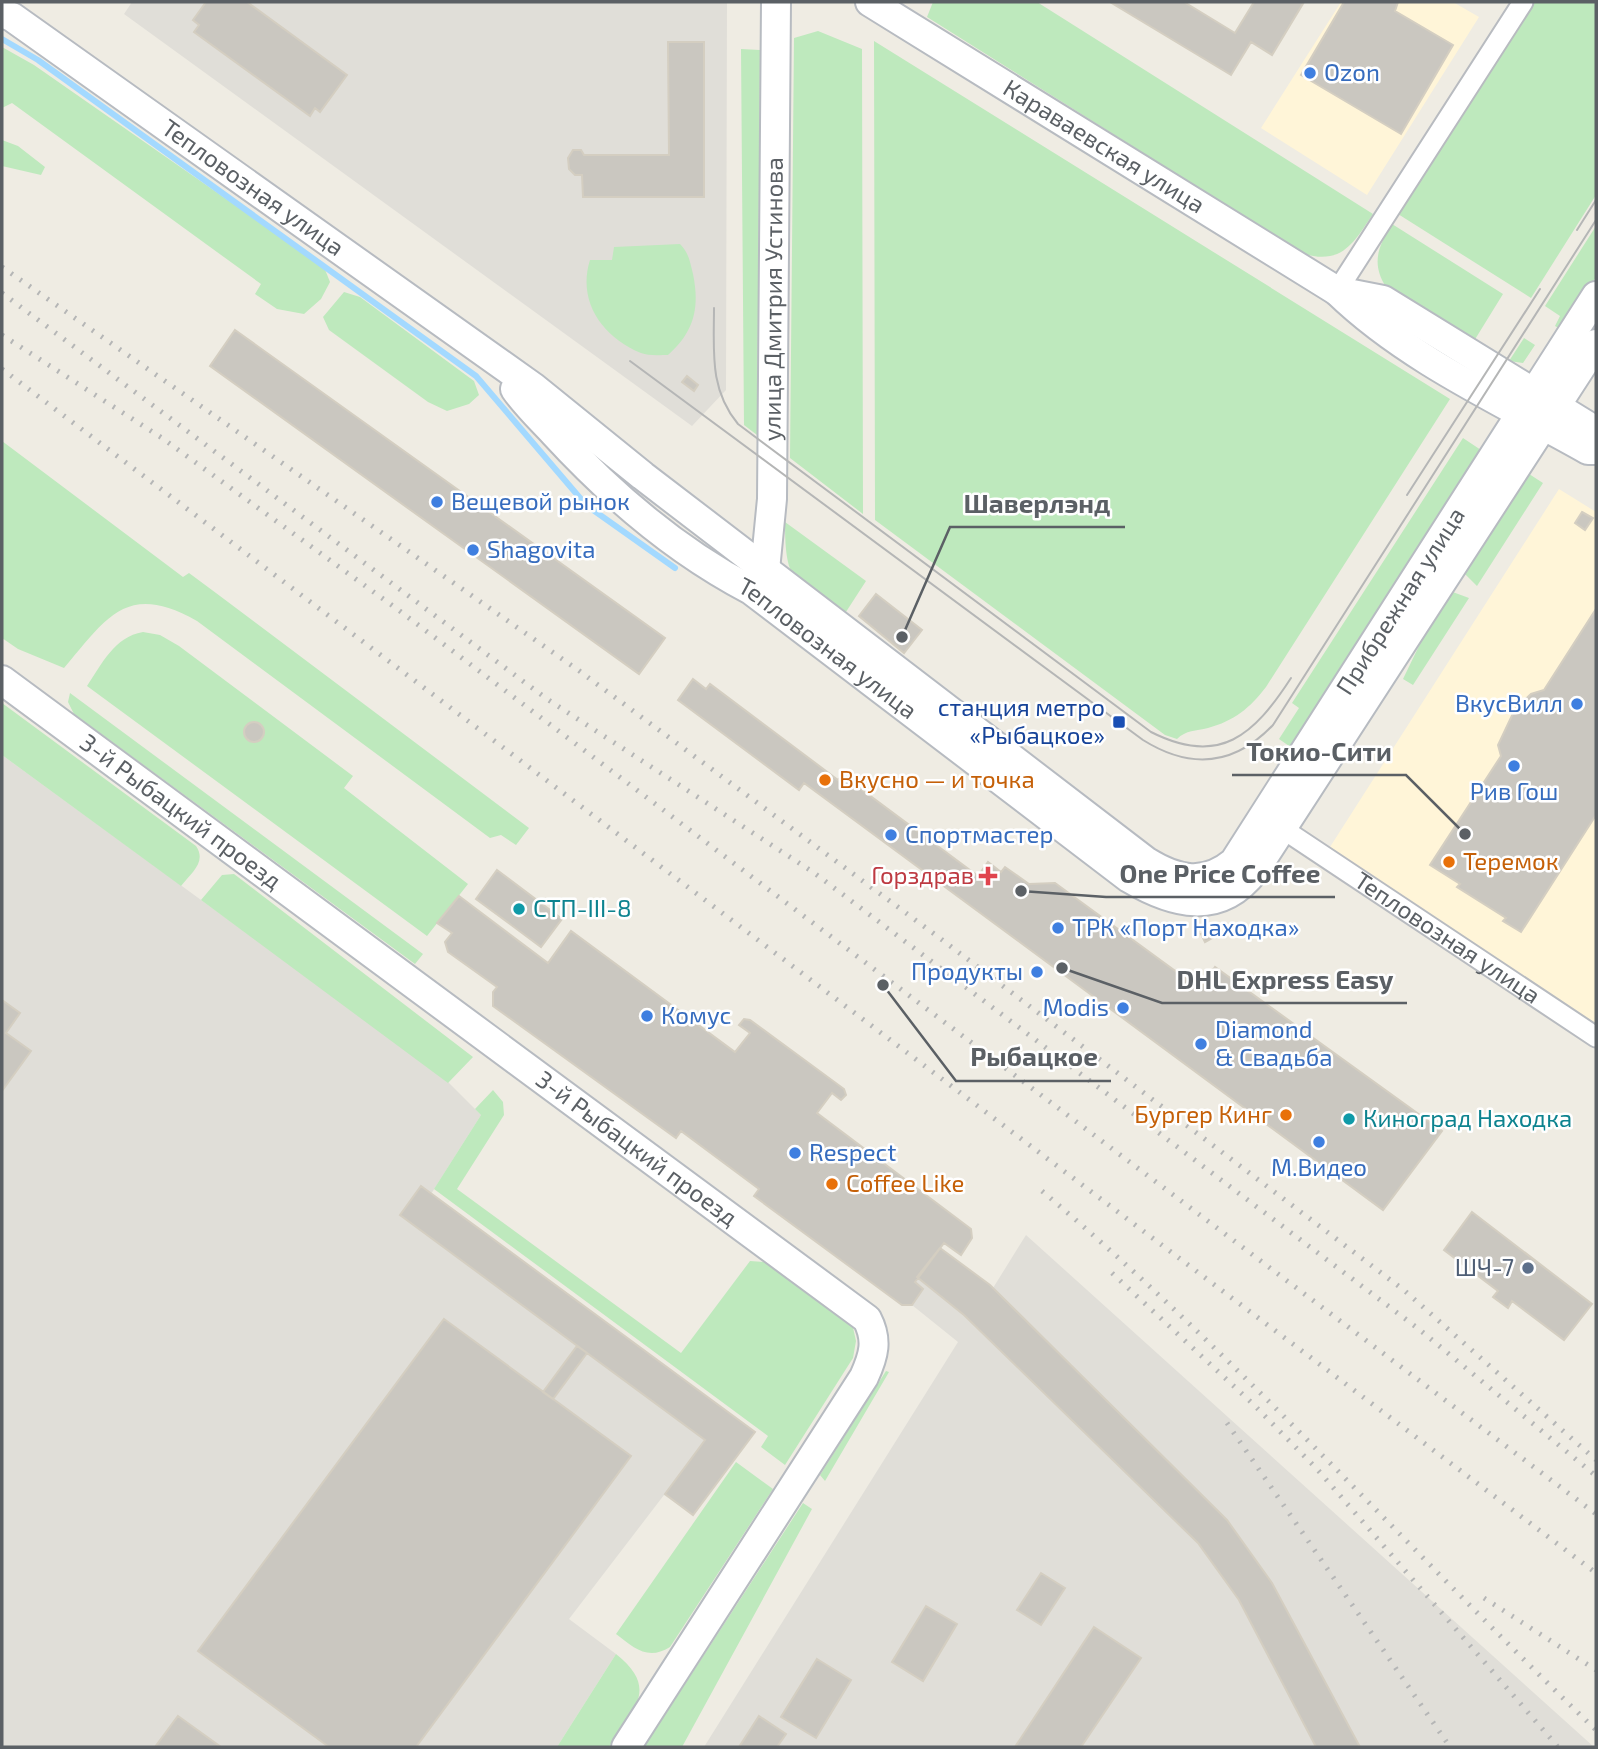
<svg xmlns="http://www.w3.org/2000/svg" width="1598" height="1749" viewBox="0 0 1598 1749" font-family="'Exo 2',sans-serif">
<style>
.commercial{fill:#fff5d8}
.industrial{fill:#e0ded8}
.green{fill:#bee9bd}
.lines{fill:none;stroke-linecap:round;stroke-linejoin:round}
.stream{stroke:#a3d9ff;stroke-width:6}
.building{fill:#cac7c0;stroke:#d4cec1;stroke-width:2}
.street-casing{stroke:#b8bbc0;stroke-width:23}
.secondary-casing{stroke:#b7bbc1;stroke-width:32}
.street{stroke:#fff;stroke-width:19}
.secondary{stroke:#fff;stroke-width:28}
.tram{stroke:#b5b6b6;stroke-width:2}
.rail{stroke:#b5b6b6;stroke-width:5;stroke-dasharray:2 9;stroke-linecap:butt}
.shop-dot{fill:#3f7fe0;stroke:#fff;stroke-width:2.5}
.transit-dot{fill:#1a4fb4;stroke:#fff;stroke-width:2.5}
.food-dot{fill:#e8710a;stroke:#fff;stroke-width:2.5}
.health-dot{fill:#e0444e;stroke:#fff;stroke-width:2.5}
.culture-dot{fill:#0f9aa8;stroke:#fff;stroke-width:2.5}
.service-dot{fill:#5c6f8a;stroke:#fff;stroke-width:2.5}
.labels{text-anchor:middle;stroke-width:5;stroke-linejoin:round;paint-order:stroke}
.shop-label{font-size:24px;fill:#366cbe;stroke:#fff;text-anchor:start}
.street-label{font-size:24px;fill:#5b6065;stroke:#fff}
.transit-label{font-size:24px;fill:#164399;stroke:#fff;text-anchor:end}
.food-label{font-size:24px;fill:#c56008;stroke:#fff;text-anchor:start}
.health-label{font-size:24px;fill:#be3a42;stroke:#fff;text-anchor:end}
.culture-label{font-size:24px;fill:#0d838f;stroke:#fff;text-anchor:start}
.service-label{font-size:24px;fill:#4e5e75;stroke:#fff;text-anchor:end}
.leader{fill:none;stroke:#5b6065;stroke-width:2.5}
.callout-dot{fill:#5b6065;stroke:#fff;stroke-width:2.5}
.callout-label{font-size:26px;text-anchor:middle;font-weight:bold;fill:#5b6065;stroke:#fff;stroke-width:5;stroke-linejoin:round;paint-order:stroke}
</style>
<rect width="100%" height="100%" fill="#efece3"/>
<path class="commercial" d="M 1341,2 L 1453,2 L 1479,17 L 1367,195 L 1261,128 Z
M 1559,489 L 1596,512 L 1596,1025 L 1330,847 Z"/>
<path class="industrial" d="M 132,2 L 727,2 L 726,390 L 692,426 L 124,14 Z
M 2,755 L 440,1074 L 481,1115 L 431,1194 L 755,1432 L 693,1515 L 664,1495 L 569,1619 L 616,1654 L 557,1747 L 2,1747 Z
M 1026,1235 L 1594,1747 L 704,1747 L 958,1342 L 912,1305 L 923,1289 L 915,1282 L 940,1248 L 993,1288 Z"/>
<path class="green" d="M 933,2 L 1037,2 L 1373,214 C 1354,242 1343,265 1304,254 L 927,17 Z
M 1535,2 L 1596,2 L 1596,195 L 1531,298 L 1398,214 Z
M 818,31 L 862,49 L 863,514 L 790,458 L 794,38 Z
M 874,41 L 1450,399 L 1266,687 C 1250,708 1234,721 1208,728 C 1196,731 1186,730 1177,739 L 1165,735 L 875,520 Z
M 2,47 L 34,65 L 324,267 L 330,282 L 321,299 L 304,314 L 277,309 L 255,294 L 261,284 L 12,103 L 2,108 Z
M 741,49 L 760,50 L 757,435 L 744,425 Z
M 2,140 L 18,146 L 45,167 L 41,175 L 2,166 Z
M 1392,224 L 1503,294 L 1474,341 L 1386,287 C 1371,263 1378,247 1392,224 Z
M 1596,226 L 1596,277 L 1562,330 L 1555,326 L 1560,316 L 1545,306 Z
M 680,244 C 689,253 690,262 693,274 C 700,308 694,332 668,355 C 660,355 648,356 641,353 C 602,337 577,301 590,260 L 612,260 L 614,247 Z
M 344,292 L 360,297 L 474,381 L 479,395 L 469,404 L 447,411 L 428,402 L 329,330 L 323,317 Z
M 1524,338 L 1535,345 L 1523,363 L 1509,361 Z
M 1463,438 L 1484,452 L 1292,748 L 1279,739 L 1299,708 L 1292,703 Z
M 2,441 L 183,577 L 189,573 L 216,593 L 529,828 L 516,845 L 501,835 L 490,838 L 197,621 C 126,581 107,618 64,668 L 18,649 L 2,638 Z
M 1526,472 L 1543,483 L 1477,586 L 1462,571 Z
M 785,522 L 866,581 L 844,615 C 795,580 785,586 785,522 Z
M 1450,591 L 1469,598 L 1413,685 L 1403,679 L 1432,619 Z
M 143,632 L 160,635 L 179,646 L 353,776 L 344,788 L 468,884 L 427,936 L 87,686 C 102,664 114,637 143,632 Z
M 70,693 L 423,954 L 415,964 L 74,714 L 68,702 Z
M 2,703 L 196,846 C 207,862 191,873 181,886 L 2,755 Z
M 234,874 L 473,1057 L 448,1083 L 201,900 L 222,875 Z
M 493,1090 L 503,1102 L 504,1115 L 457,1189 L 681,1353 L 750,1261 L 765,1262 L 852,1323 L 856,1341 L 853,1358 L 785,1465 L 761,1447 L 768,1436 L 434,1189 L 481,1115 L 475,1109 Z
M 886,1371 L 889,1372 L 825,1481 L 820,1475 Z
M 736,1462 L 773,1489 L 670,1647 C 648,1661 634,1648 616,1634 Z
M 803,1503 L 812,1509 L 682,1747 L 644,1747 Z
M 616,1654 C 660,1689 633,1709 609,1747 L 557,1747 Z"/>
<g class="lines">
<path class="stream" d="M 2,39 L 38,60 L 476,376 L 586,505 L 675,568"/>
</g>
<path class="building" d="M 206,2 L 247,2 L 347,75 L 320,112 L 315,108 L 310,116 L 194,32 L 199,25 L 193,20 Z
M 1110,2 L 1184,2 L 1235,33 L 1254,2 L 1304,2 L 1272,55 L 1251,42 L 1231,75 Z
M 1344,2 L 1398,2 L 1395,11 L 1453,45 L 1401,134 L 1301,75 Z
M 668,42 L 704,42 L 704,197 L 583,197 L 582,175 L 575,175 L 569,169 L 568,158 L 573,150 L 581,150 L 584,155 L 669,155 Z
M 235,330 L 665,638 L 639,674 L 210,366 Z
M 687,376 L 698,385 L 694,391 L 682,382 Z
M 1582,512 L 1593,518 L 1585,530 L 1575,523 Z
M 876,594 L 922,630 L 904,653 L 859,616 Z
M 1596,609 L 1596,815 L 1521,932 L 1503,921 L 1506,918 L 1457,887 L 1460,884 L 1430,865 L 1501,756 L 1498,745 L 1515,709 L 1531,694 L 1544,690 Z
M 693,679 L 706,689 L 710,684 L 838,780 L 842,775 L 978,876 L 988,862 L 1001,872 L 1005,867 L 1029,884 L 1055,883 L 1200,989 L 1215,967 L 1442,1131 L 1383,1210 L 804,783 L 799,790 L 678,700 Z
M244 732a10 10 0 1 1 20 0a10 10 0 1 1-20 0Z
M 497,870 L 562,919 L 541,947 L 476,899 Z
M 459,896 L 548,963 L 571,931 L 735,1052 L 750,1033 L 739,1025 L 744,1019 L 750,1020 L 844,1089 L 846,1095 L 841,1100 L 832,1093 L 817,1113 L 971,1229 L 972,1238 L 961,1255 L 944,1243 L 915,1282 L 923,1289 L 912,1305 L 902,1305 L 754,1196 L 759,1189 L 681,1131 L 676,1138 L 493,1006 L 493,992 L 497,987 L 448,952 L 445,942 L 452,933 L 437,923 Z
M 1211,929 L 1214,937 L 1205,942 L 1201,934 Z
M 2,1000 L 20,1013 L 6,1033 L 31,1051 L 2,1091 Z
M 421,1186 L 755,1432 L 693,1515 L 665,1494 L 705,1440 L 400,1215 Z
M 1472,1212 L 1592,1304 L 1564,1340 L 1512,1301 L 1508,1308 L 1493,1297 L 1498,1291 L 1444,1250 Z
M 940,1248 L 990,1285 L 1227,1520 L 1272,1583 L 1360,1747 L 1316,1747 L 1239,1600 L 1198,1543 L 964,1315 L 917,1277 Z
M 444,1319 L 631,1456 L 416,1747 L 329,1747 L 198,1651 Z
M 577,1346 L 587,1353 L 553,1399 L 543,1392 Z
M 1041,1573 L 1065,1588 L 1041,1625 L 1017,1610 Z
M 926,1606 L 957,1624 L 923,1681 L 892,1662 Z
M 1094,1627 L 1141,1658 L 1081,1747 L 1015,1747 Z
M 817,1659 L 851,1680 L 816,1738 L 781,1717 Z
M 178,1716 L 221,1747 L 155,1747 Z
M 759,1716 L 786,1734 L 777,1747 L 739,1747 Z"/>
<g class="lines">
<defs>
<g id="street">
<path d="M 1337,291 L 1523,2"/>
<path id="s1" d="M 1274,823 L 1596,1037"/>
</g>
<g id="secondary">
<path id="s2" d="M 870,2 L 1337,291 C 1407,359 1503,402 1588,450 L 1596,450"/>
<path id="s3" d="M 2,13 L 12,17 L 533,387 L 643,476 L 1147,862 C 1178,881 1205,886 1234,862 L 1596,296"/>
<path d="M 1337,291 L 1383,300 L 1596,431"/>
<path id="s4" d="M 515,389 C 526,405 541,419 554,433 C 611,495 676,551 751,590 L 1129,878 C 1173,904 1219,917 1255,870 L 1596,344"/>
<path id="s5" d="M 756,583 L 765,570 L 772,499 L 776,2"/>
<path id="s6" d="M 2,680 L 867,1319 C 878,1340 874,1355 864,1377 L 626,1747"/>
</g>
</defs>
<use href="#street" class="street-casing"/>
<use href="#secondary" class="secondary-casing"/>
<use href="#street" class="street"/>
<use href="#secondary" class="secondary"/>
<path class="tram" d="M 1577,230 L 1596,200
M 714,308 C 714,351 709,389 738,424 L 1151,732 C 1220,767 1254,735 1291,678
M 630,361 L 1143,740 C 1191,770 1234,766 1273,725 L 1596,220
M 1407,495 L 1540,289"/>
<path class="rail" d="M 2,267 L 578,670 L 937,936 L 1405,1291 L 1596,1460
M 2,293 L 547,699 L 813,872 L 1420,1330 L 1596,1476
M 2,335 L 162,438 L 397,609 L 1596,1514
M 2,369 L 1596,1573
M 1042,1191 C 1239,1357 1410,1552 1596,1730
M 1112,1273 L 1253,1404 L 1317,1469 L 1558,1747
M 1227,1423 L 1450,1747
M 1484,1598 L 1596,1670"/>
</g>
<g class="shop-dot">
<circle cx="1310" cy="73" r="7"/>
<circle cx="437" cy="502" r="7"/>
<circle cx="473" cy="550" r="7"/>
<circle cx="1577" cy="704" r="7"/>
<circle cx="1514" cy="766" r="7"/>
<circle cx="891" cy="835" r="7"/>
<circle cx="1058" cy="928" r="7"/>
<circle cx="1037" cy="972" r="7"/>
<circle cx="1123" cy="1008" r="7"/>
<circle cx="647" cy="1016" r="7"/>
<circle cx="1201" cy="1044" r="7"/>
<circle cx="1319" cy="1142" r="7"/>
<circle cx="795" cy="1153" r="7"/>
</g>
<rect class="transit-dot" x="1112" y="715" width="14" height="14" rx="3.5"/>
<g class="food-dot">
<circle cx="825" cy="780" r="7"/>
<circle cx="1449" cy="862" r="7"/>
<circle cx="1286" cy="1115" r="7"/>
<circle cx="832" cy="1184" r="7"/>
</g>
<path class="health-dot" d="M984.5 865.5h7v7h7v7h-7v7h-7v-7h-7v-7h7z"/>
<g class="culture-dot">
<circle cx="519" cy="909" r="7"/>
<circle cx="1349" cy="1119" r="7"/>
</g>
<circle class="service-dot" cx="1528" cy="1268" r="7"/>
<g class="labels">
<g class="shop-label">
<text x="1324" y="81">Ozon</text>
<text x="451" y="510">Вещевой рынок</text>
<text x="487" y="558">Shagovita</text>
<text x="1563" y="712" text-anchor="end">ВкусВилл</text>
<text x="1514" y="800" text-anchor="middle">Рив Гош</text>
<text x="905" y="843">Спортмастер</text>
<text x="1072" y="936">ТРК «Порт Находка»</text>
<text x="1023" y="980" text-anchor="end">Продукты</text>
<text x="1109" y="1016" text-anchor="end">Modis</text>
<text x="661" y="1024">Комус</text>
<text x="1215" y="1038">Diamond<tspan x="1215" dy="28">&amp; Свадьба</tspan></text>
<text x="809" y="1161">Respect</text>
<text x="1319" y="1176" text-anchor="middle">М.Видео</text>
</g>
<g class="street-label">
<text dy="8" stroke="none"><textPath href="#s2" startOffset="275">Караваевская улица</textPath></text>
<text dy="8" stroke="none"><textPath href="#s3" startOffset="306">Тепловозная улица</textPath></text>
<text dy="8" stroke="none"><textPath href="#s5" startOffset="287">улица Дмитрия Устинова</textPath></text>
<text dy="8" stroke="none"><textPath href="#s3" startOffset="1830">Прибрежная улица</textPath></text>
<text dy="8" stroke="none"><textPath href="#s4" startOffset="408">Тепловозная улица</textPath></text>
<text dy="8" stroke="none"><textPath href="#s6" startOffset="222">3-й Рыбацкий проезд</textPath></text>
<text dy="8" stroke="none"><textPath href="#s1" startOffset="208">Тепловозная улица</textPath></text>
<text dy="8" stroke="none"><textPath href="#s6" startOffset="789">3-й Рыбацкий проезд</textPath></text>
</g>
<g class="transit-label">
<text x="1105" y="716">станция метро<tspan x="1105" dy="28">«Рыбацкое»</tspan></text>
</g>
<g class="food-label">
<text x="839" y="788">Вкусно — и точка</text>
<text x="1463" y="870">Теремок</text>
<text x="1272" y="1123" text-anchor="end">Бургер Кинг</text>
<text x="846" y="1192">Coffee Like</text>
</g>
<g class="health-label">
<text x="974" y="884">Горздрав</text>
</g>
<g class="culture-label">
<text x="533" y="917">СТП-III-8</text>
<text x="1363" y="1127">Киноград Находка</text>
</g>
<g class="service-label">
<text x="1514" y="1276">ШЧ-7</text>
</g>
</g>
<path class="leader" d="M902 637L950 527H1125M1465 834L1406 775H1232M1021 891L1106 897H1335M1062 968L1162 1003H1407M883 985L956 1081H1111"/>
<g class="callout-dot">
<circle cx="902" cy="637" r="7"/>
<circle cx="1465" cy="834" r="7"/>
<circle cx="1021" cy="891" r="7"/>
<circle cx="1062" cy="968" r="7"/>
<circle cx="883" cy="985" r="7"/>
</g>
<g class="callout-label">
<text x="1037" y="513">Шаверлэнд</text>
<text x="1319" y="761">Токио-Сити</text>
<text x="1220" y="883">One Price Coffee</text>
<text x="1285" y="989">DHL Express Easy</text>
<text x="1034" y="1066">Рыбацкое</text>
</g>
<rect width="1598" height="1749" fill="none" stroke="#5b6065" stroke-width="7"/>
</svg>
